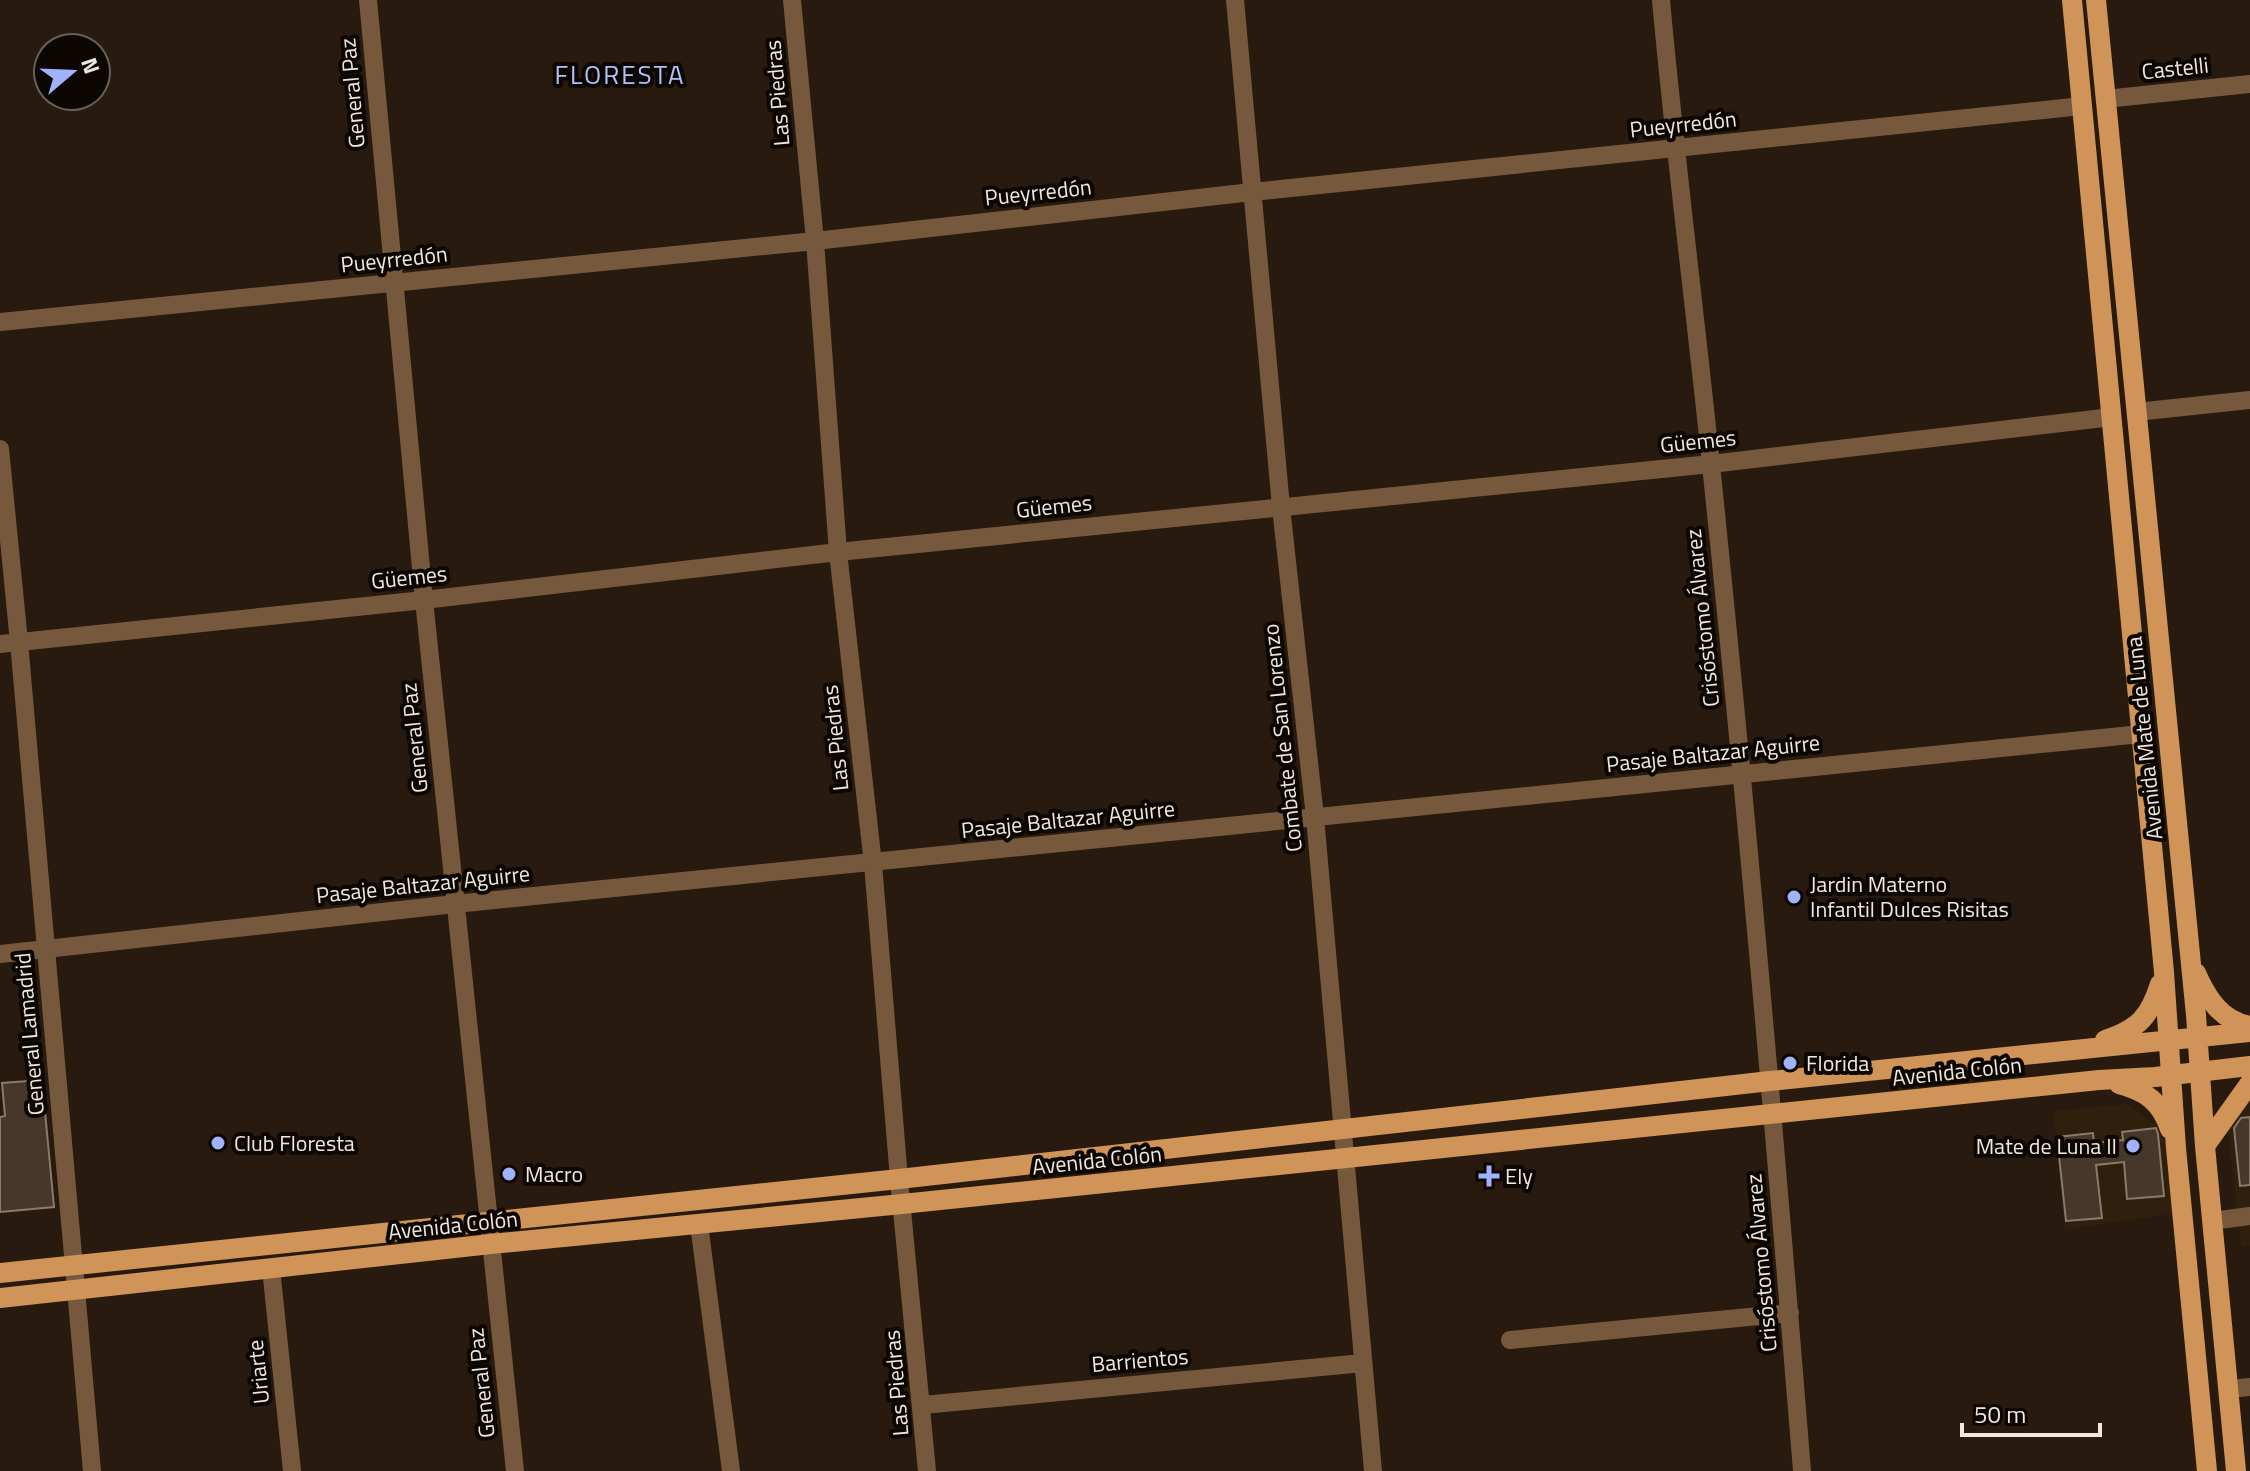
<svg xmlns="http://www.w3.org/2000/svg" width="2250" height="1471" viewBox="0 0 2250 1471" font-family="'Titillium Web',sans-serif">
<style>
.built{fill:#301f0d}
.building{fill:#46372a;stroke:#8a7a6b;stroke-width:2}
.lines{fill:none;stroke-linecap:round;stroke-linejoin:round}
.minor{stroke:#76593d;stroke-width:18}
.major{stroke:#d09358;stroke-width:20}
.poi-dot{fill:#a1b2fd;stroke:#0c0703;stroke-width:3}
.labels{text-anchor:middle;stroke-width:8;stroke-linejoin:round;paint-order:stroke}
.street-label{font-size:22px;fill:#f0e7df;stroke:#0c0703}
.poi-label{font-size:22px;fill:#f0e7df;stroke:#0c0703;text-anchor:start}
.quarter-label{font-size:26px;letter-spacing:2px;fill:#b2c0f8;stroke:#0c0703}
</style>
<rect width="100%" height="100%" fill="#281a0e"/>
<path class="built" d="M 2250,1099 L 2250,1246 L 2241,1247 L 2227,1119 Z
M 2126,1104 L 2167,1131 L 2174,1214 L 2065,1229 L 2053,1111 Z"/>
<path class="building" d="M 42,1080 L 54,1207 L 0,1212 L 0,1117 L 5,1116 L 2,1083 Z
M 2250,1117 L 2250,1185 L 2240,1186 L 2234,1128 L 2241,1118 Z
M 2156,1128 L 2158,1134 L 2164,1196 L 2127,1199 L 2124,1162 L 2096,1165 L 2102,1218 L 2066,1221 L 2057,1137 L 2093,1133 L 2094,1143 L 2123,1140 L 2122,1132 Z"/>
<g class="lines">
<path class="minor" d="M 368,0 L 424,600 L 515,1471
M 792,0 L 815,241 L 838,552 L 873,864 L 899,1179 L 927,1471
M 1235,0 L 1281,507 L 1315,817 L 1373,1471
M 1661,0 C 1675,155 1695,310 1711,465 C 1746,800 1775,1136 1802,1471
M 2105,99 L 2250,84
M 0,322 L 815,241 L 1252,192 L 2082,106
M 2136,412 L 2250,400
M 0,449 L 19,642 L 92,1471
M 0,644 L 424,600 L 838,552 L 1711,464 L 2112,417
M 0,954 L 455,904 L 2141,734
M 2212,1221 L 2250,1216
M 699,1224 L 731,1471
M 271,1268 L 292,1471
M 1510,1340 L 1790,1313
M 2229,1389 L 2250,1387
M 923,1405 L 1363,1363"/>
<path class="major" d="M 2072,0 L 2164,972 L 2176,1148 L 2207,1471
M 2096,0 L 2196,1015 L 2205,1146 L 2236,1471
M 2196,973 C 2207,998 2221,1021 2250,1026
M 2105,1040 C 2139,1029 2150,1016 2160,984
M 2119,1084 C 2146,1091 2161,1102 2170,1129
M 2205,1146 L 2250,1083
M 0,1273 L 899,1179 L 1770,1081 L 2250,1032
M 0,1298 L 491,1244 L 902,1204 L 2099,1080 L 2155,1077 L 2250,1066"/>
</g>
<g class="poi-dot">
<circle cx="1794" cy="897" r="8"/>
<circle cx="1790" cy="1063" r="8"/>
<circle cx="218" cy="1143" r="8"/>
<circle cx="2133" cy="1146" r="8"/>
<circle cx="509" cy="1174" r="8"/>
<path d="M1485 1164h8v8h8v8h-8v8h-8v-8h-8v-8h8z"/>
</g>
<g class="labels">
<g class="street-label">
<text transform="translate(2175 68) rotate(-6)" y="8">Castelli</text>
<text transform="translate(352 93) rotate(-95)" y="8">General Paz</text>
<text transform="translate(777 93) rotate(-95)" y="8">Las Piedras</text>
<text transform="translate(1683 124) rotate(-6)" y="8">Pueyrredón</text>
<text transform="translate(1038 192) rotate(-6)" y="8">Pueyrredón</text>
<text transform="translate(394 259) rotate(-6)" y="8">Pueyrredón</text>
<text transform="translate(1698 441) rotate(-6)" y="8">Güemes</text>
<text transform="translate(1054 506) rotate(-6)" y="8">Güemes</text>
<text transform="translate(409 577) rotate(-6)" y="8">Güemes</text>
<text transform="translate(1702 618) rotate(-96)" y="8">Crisóstomo Álvarez</text>
<text transform="translate(414 738) rotate(-96)" y="8">General Paz</text>
<text transform="translate(835 738) rotate(-96)" y="8">Las Piedras</text>
<text transform="translate(1282 738) rotate(-96)" y="8">Combate de San Lorenzo</text>
<text transform="translate(2144 738) rotate(-96)" y="8">Avenida Mate de Luna</text>
<text transform="translate(1713 753) rotate(-6)" y="8">Pasaje Baltazar Aguirre</text>
<text transform="translate(1068 819) rotate(-6)" y="8">Pasaje Baltazar Aguirre</text>
<text transform="translate(423 884) rotate(-6)" y="8">Pasaje Baltazar Aguirre</text>
<text transform="translate(29 1034) rotate(-95)" y="8">General Lamadrid</text>
<text transform="translate(1957 1071) rotate(-6)" y="8">Avenida Colón</text>
<text transform="translate(1097 1160) rotate(-6)" y="8">Avenida Colón</text>
<text transform="translate(453 1225) rotate(-6)" y="8">Avenida Colón</text>
<text transform="translate(1761 1263) rotate(-95)" y="8">Crisóstomo Álvarez</text>
<text transform="translate(1140 1360) rotate(-5)" y="8">Barrientos</text>
<text transform="translate(258 1372) rotate(-96)" y="8">Uriarte</text>
<text transform="translate(481 1383) rotate(-96)" y="8">General Paz</text>
<text transform="translate(896 1383) rotate(-95)" y="8">Las Piedras</text>
</g>
<g class="poi-label">
<text x="1810" y="892">Jardin Materno<tspan x="1810" dy="25">Infantil Dulces Risitas</tspan></text>
<text x="1806" y="1071">Florida</text>
<text x="234" y="1151">Club Floresta</text>
<text x="2117" y="1154" text-anchor="end">Mate de Luna II</text>
<text x="525" y="1182">Macro</text>
<text x="1505" y="1184">Ely</text>
</g>
<g class="quarter-label">
<text x="620" y="84">FLORESTA</text>
</g>
</g>
<g transform="translate(72 72) rotate(71)"><circle r="38" fill="#0c0703" stroke="#67615b" stroke-width="2"/>
<path d="M0-6L14 30L0 20L-14 30Z" fill="#a1b2fd"/>
<text y="-12" font-size="22" font-weight="bold" text-anchor="middle" fill="#f0e7df">N</text>
</g>
<path d="M1962 1423v12h138v-12" fill="none" stroke="#f0e7df" stroke-width="4"/>
<text x="1974" y="1423" font-size="24" fill="#f0e7df" stroke="#0c0703" stroke-width="6" paint-order="stroke">50 m</text>
</svg>
